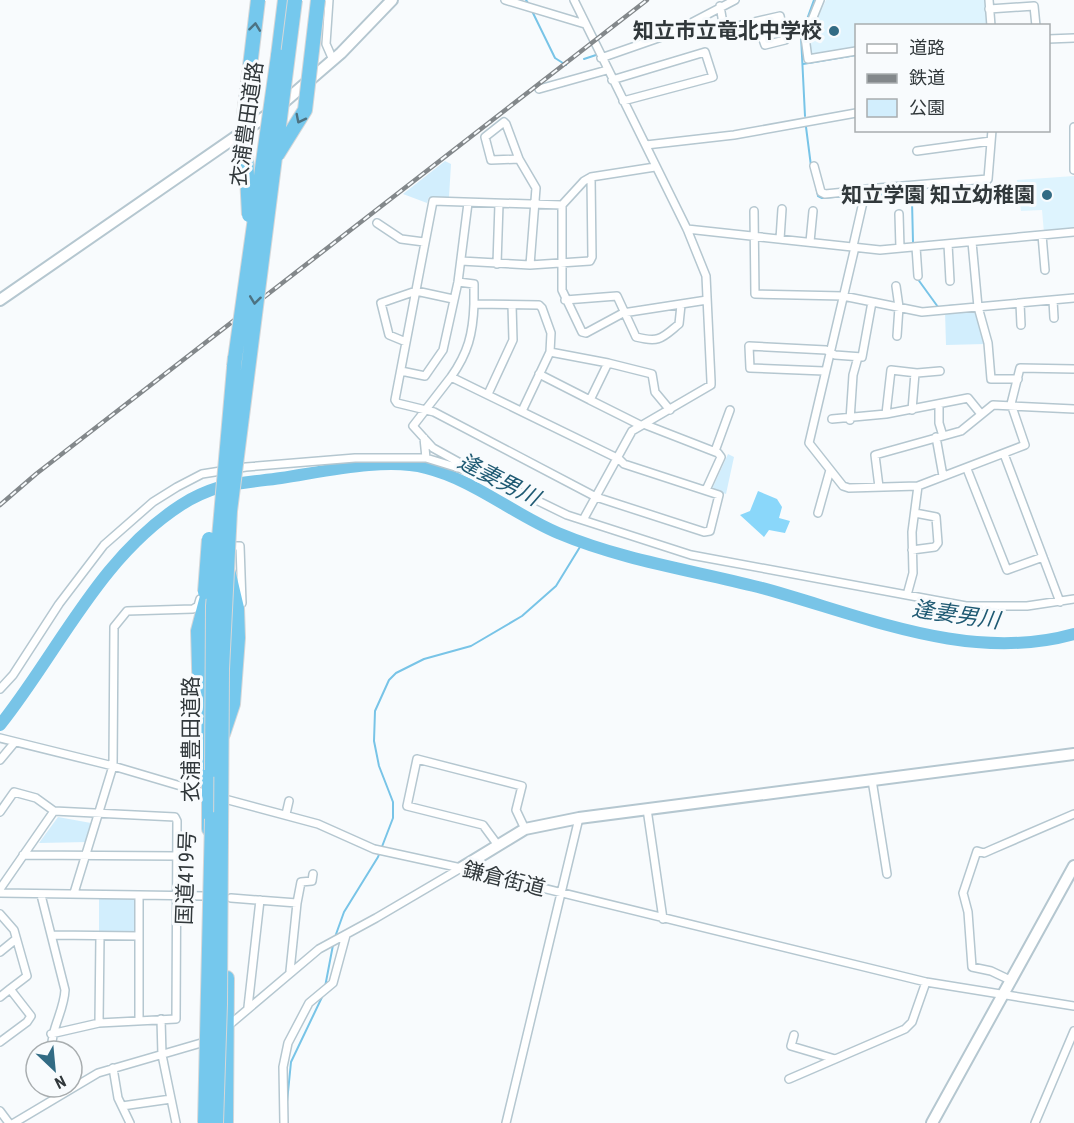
<svg xmlns="http://www.w3.org/2000/svg" width="1074" height="1123" viewBox="0 0 1074 1123" font-family="'Roboto Condensed','Noto Sans JP',sans-serif">
<style>
.built{fill:#def4fe}
.green{fill:#d2eefd}
.forest{fill:#8ad7fa}
.lines{fill:none;stroke-linecap:round;stroke-linejoin:round}
.stream{stroke:#78c4e7;stroke-width:2}
.river{stroke:#78c4e7;stroke-width:12}
.street-casing{stroke:#b5c7d0;stroke-width:10}
.secondary-casing{stroke:#b5c7d0;stroke-width:14}
.highway-casing{stroke:#d6d7d8;stroke-width:16}
.street{stroke:#fff;stroke-width:7}
.secondary{stroke:#fff;stroke-width:10}
.highway{stroke:#75c8ed;stroke-width:14}
.rail-casing{stroke:#83888b;stroke-width:4.5}
.rail{stroke:#f8fbfd;stroke-width:2;stroke-dasharray:7;stroke-linecap:butt}
.highway-bridge-casing{stroke:#d6d7d8;stroke-width:16;stroke-linecap:butt}
.highway-bridge{stroke:#75c8ed;stroke-width:14}
.oneway{stroke:#4c7282}
.poi-dot{fill:#326b84;stroke:#f8fbfd;stroke-width:2}
.labels{text-anchor:middle;stroke-width:6;stroke-linejoin:round;paint-order:stroke}
.poi-label{font-size:21px;font-weight:bold;fill:#31383b;stroke:#f8fbfd;text-anchor:end}
.street-label{font-size:21px;fill:#31383b;stroke:#f8fbfd}
.water-label{font-size:22px;font-style:italic;fill:#1f5a73;stroke:#f8fbfd}
</style>
<rect width="100%" height="100%" fill="#f8fbfd"/>
<path class="built" d="M 826,0 L 986,0 L 988,25 L 856,26 L 856,48 L 812,55 L 809,37 Z
M 1074,176 L 1074,230 L 1044,233 L 1042,210 L 1021,211 L 1017,180 Z"/>
<path class="green" d="M 445,161 L 451,164 L 449,197 L 429,197 L 427,203 L 403,194 Z
M 974,309 L 976,310 L 985,344 L 946,345 L 945,311 Z
M 728,454 L 734,457 L 726,494 L 712,489 Z
M 58,817 L 91,823 L 87,842 L 39,843 Z
M 99,898 L 134,898 L 135,931 L 99,932 Z"/>
<path class="forest" d="M 758,491 L 777,499 L 782,507 L 779,518 L 790,521 L 785,533 L 769,530 L 764,537 L 740,515 L 750,511 Z"/>
<g class="lines">
<path class="stream" d="M 526,0 L 528,3
M 532,11 L 555,58 L 566,65
M 584,59 L 596,55
M 803,64 L 856,55
M 805,116 L 801,36 L 814,0
M 806,127 L 811,166
M 816,186 L 818,196 L 822,198 L 859,195
M 871,195 L 903,193 L 912,201 L 913,242
M 917,278 L 938,307
M 948,306 L 963,305
M 335,937 L 344,912 L 378,857 L 393,818 L 393,802 L 379,766 L 374,741 L 375,711 L 389,680 L 396,673 L 424,659 L 471,646 L 522,616 L 556,586 L 583,542
M 325,987 L 333,945
M 287,1102 L 291,1062 L 323,995"/>
<path class="river" d="M 0,725 C 59,651 99,558 181,505 C 193,497 207,491 220,487 C 240,482 261,481 281,478 C 322,472 386,457 426,468 C 474,480 513,514 558,533 C 622,560 691,570 758,587 C 860,614 968,664 1074,634"/>
<defs>
<path id="street" d="M 329,0 L 326,44 L 333,60
M 505,0 L 585,24
M 574,0 L 687,229 L 706,276 L 711,381 L 711,385 L 632,431 L 583,520
M 820,0 L 805,37 L 808,59 L 856,51
M 989,0 L 991,26
M 720,6 L 724,29 L 780,16 L 785,40 L 765,45 L 757,22
M 989,9 L 1034,6 L 1036,26
M 1048,39 L 1074,38
M 601,58 L 670,34 L 735,0
M 612,80 L 705,52 L 713,77 L 623,101
M 539,89 L 607,70
M 1074,127 L 1074,170
M 646,145 L 734,135 L 856,113
M 917,151 L 991,141
M 519,159 L 491,160 L 485,137 L 504,122 L 506,124 L 519,159 L 536,188 L 530,265
M 814,166 L 821,192 L 825,194 L 866,190
M 562,205 L 562,290 L 582,332 L 586,333 L 623,313 L 707,300
M 754,211 L 755,294 L 843,296 L 922,312 L 1074,298
M 899,214 L 900,248
M 377,223 L 401,239 L 424,242
M 687,229 L 880,250 L 1074,232
M 1042,235 L 1045,270
M 780,239 L 782,209
M 810,242 L 813,211
M 972,242 L 978,307 L 988,343 L 991,379 L 1018,379
M 948,244 L 950,281
M 853,246 L 866,189 L 988,179 L 992,130
M 855,247 L 809,443 L 843,486 L 849,488 L 918,486 L 1025,445 L 1011,404 L 1020,368 L 1074,369
M 916,247 L 918,276
M 461,261 L 530,265 L 590,261 L 592,257 L 591,177
M 497,264 L 499,204
M 458,282 L 474,284 L 474,304
M 896,286 L 899,307 L 897,336
M 565,300 L 617,296 L 636,337 C 660,343 662,338 679,324 L 681,305
M 1053,300 L 1054,318
M 1020,303 L 1021,325
M 406,342 L 389,335 L 381,303 L 416,291 L 453,299
M 550,352 L 608,363 L 590,400 L 640,425
M 608,363 L 652,374 L 655,392 L 670,410
M 401,371 L 425,376 L 443,350 L 458,282 L 468,203
M 824,371 L 750,368 L 749,346 L 826,350 L 835,355 L 862,357 L 872,302
M 539,374 L 590,400
M 451,377 L 413,426 L 433,448 L 471,469
M 488,394 L 513,340 L 512,305
M 939,405 L 939,423 L 943,436
M 912,410 L 915,373
M 522,411 L 550,352 L 551,333 L 542,308 L 539,305 L 474,304 C 473,334 468,353 451,377 L 619,459 L 624,464 L 719,495 L 710,531 L 704,532 L 596,497 L 434,412 L 397,403 L 395,400 L 433,201 L 562,205 L 584,181 L 591,177 L 655,167
M 886,414 L 891,370 L 917,373 L 940,371
M 832,419 L 886,414 L 968,398 L 981,414
M 850,420 L 853,375 L 858,357
M 646,425 L 718,453 L 721,457 L 706,490
M 936,437 L 943,476
M 424,438 L 426,458
M 715,451 L 730,410
M 1004,454 L 1060,602
M 967,469 L 1007,570 L 1043,557
M 879,487 L 875,455 L 961,431 L 993,405 L 1074,409
M 818,513 L 830,470
M 231,546 L 240,546 L 242,603
M 912,550 L 935,547 L 938,543 L 936,517 L 915,513
M 907,595 L 913,573 L 912,532 L 918,486
M 0,689 L 13,675 L 59,604 L 104,545 L 153,502 L 177,487 L 202,474 L 246,467 L 355,458 L 426,458 L 491,478 L 567,515 L 691,555 L 966,606 L 1027,606 L 1074,599
M 0,738 L 113,766 L 211,795
M 0,760 L 15,742
M 872,780 L 887,874
M 221,798 L 318,824 L 374,849 L 461,868 L 926,982 L 1074,1006
M 647,809 L 663,919
M 0,812 L 14,792 L 36,798 L 54,811 L 175,817 L 177,821 L 176,1019 L 99,1023 L 51,1034
M 286,814 L 289,801
M 497,844 L 483,825 L 407,806 L 417,759 L 522,786 L 516,810 L 525,829
M 23,855 L 177,856
M 0,889 L 54,811
M 0,893 L 139,895 L 139,1021
M 74,893 L 113,766 L 114,627 L 127,611 L 193,609 L 198,606 L 200,599
M 41,895 L 65,990 C 64,1012 50,1029 52,1051
M 139,895 L 205,896
M 231,898 L 297,903 L 290,971
M 297,903 L 301,882 L 312,881 L 313,874
M 0,914 L 14,930 L 27,976 L 10,989
M 52,935 L 139,936
M 0,952 L 16,939
M 1010,980 L 991,971 L 972,967 L 968,912 L 963,893 L 977,851 L 984,853 L 993,849 L 1074,814
M 0,997 L 10,989 L 31,1016 L 27,1022 L 0,1042
M 248,1007 L 260,900
M 161,1019 L 162,1055 L 176,1123
M 99,1023 L 100,936
M 228,1026 L 319,949 L 376,918 L 461,868
M 794,1035 L 791,1046 L 835,1059
M 113,1068 L 118,1098 L 130,1123
M 789,1079 L 905,1029 L 912,1022 L 926,982
M 122,1106 L 171,1099
M 0,1111 L 9,1123
M 14,1123 L 98,1073 L 208,1041
M 284,1123 L 283,1067 L 288,1043 L 309,1003 L 333,983 L 346,935
M 506,1123 L 579,818
M 1035,1123 L 1074,1031"/>
<path id="secondary" d="M 0,300 L 276,109 L 341,53 L 392,0
M 461,868 L 525,829 L 579,818 L 1074,754
M 932,1123 L 1074,866"/>
<path id="highway" d="M 278,56 L 285,0
M 223,734 L 233,704 L 238,638 L 237,608 L 229,574
M 209,829 L 209,745 L 200,702 L 198,631 L 211,581
M 226,1123 L 227,978"/>
</defs>
<use href="#street" class="street-casing"/>
<use href="#secondary" class="secondary-casing"/>
<use href="#highway" class="highway-casing"/>
<use href="#street" class="street"/>
<use href="#secondary" class="secondary"/>
<use href="#highway" class="highway"/>
<defs>
<path id="rail" d="M 0,505 L 36,474 L 647,0"/>
</defs>
<use href="#rail" class="rail-casing"/>
<use href="#rail" class="rail"/>
<defs>
<path id="highway-bridge" d="M 277,155 L 305,110 L 318,0
M 249,215 L 244,116 L 258,0
M 234,366 L 278,56
M 205,592 L 209,539
M 212,770 L 213,606 L 235,357
M 205,1123 L 212,819
M 216,1123 L 220,1004 L 222,669 L 230,511 L 295,0"/>
</defs>
<use href="#highway-bridge" class="highway-bridge-casing"/>
<use href="#highway-bridge" class="highway-bridge"/>
</g>
<defs><path id="oneway-chevron" d="M-2-3.5L2.5 0L-2 3.5" fill="none" stroke-width="1.6" stroke-linecap="round" stroke-linejoin="round" transform="scale(1.5)"/></defs>
<g class="oneway">
<use href="#oneway-chevron" transform="translate(255 27) rotate(-83)"/>
<use href="#oneway-chevron" transform="translate(300 119) rotate(117)"/>
<use href="#oneway-chevron" transform="translate(255 300) rotate(97)"/>
</g>
<g class="poi-dot">
<circle cx="834" cy="31" r="6"/>
<circle cx="1047" cy="195" r="6"/>
</g>
<g class="labels">
<g class="poi-label">
<text x="822" y="38">知立市立竜北中学校</text>
<text x="1035" y="202">知立学園 知立幼稚園</text>
</g>
<g class="street-label">
<text transform="translate(247 124) rotate(-82)" y="7">衣浦豊田道路</text>
<text transform="translate(191 739) rotate(-90)" y="7">衣浦豊田道路</text>
<text transform="translate(186 878) rotate(-88)" y="7">国道419号</text>
<text transform="translate(504 879) rotate(14)" y="7">鎌倉街道</text>
</g>
<g class="water-label">
<text transform="translate(499 479) rotate(27)" y="8">逢妻男川</text>
<text transform="translate(956 614) rotate(8)" y="8">逢妻男川</text>
</g>
</g>
<rect x="855" y="24" width="195" height="108" fill="#f8fbfd" stroke="#a8adaf" stroke-width="1.5"/>
<rect x="867" y="44" width="30" height="9" fill="#ffffff" stroke="#a8adaf" stroke-width="1.5"/>
<text x="909" y="54" font-size="18" fill="#31383b">道路</text>
<rect x="867" y="74" width="30" height="9" fill="#83888b" stroke="#a8adaf" stroke-width="1.5"/>
<text x="909" y="84" font-size="18" fill="#31383b">鉄道</text>
<rect x="867" y="99" width="30" height="18" fill="#d2eefd" stroke="#a8adaf" stroke-width="1.5"/>
<text x="909" y="114" font-size="18" fill="#31383b">公園</text>
<g transform="translate(54 1069) rotate(154)"><circle r="28" fill="#f8fbfd" stroke="#a8adaf" stroke-width="1.5"/>
<path d="M0-4.5L10 22L0 15L-10 22Z" fill="#326b84"/>
<text y="-9" font-size="16" font-weight="bold" text-anchor="middle" fill="#31383b">N</text>
</g>
</svg>
